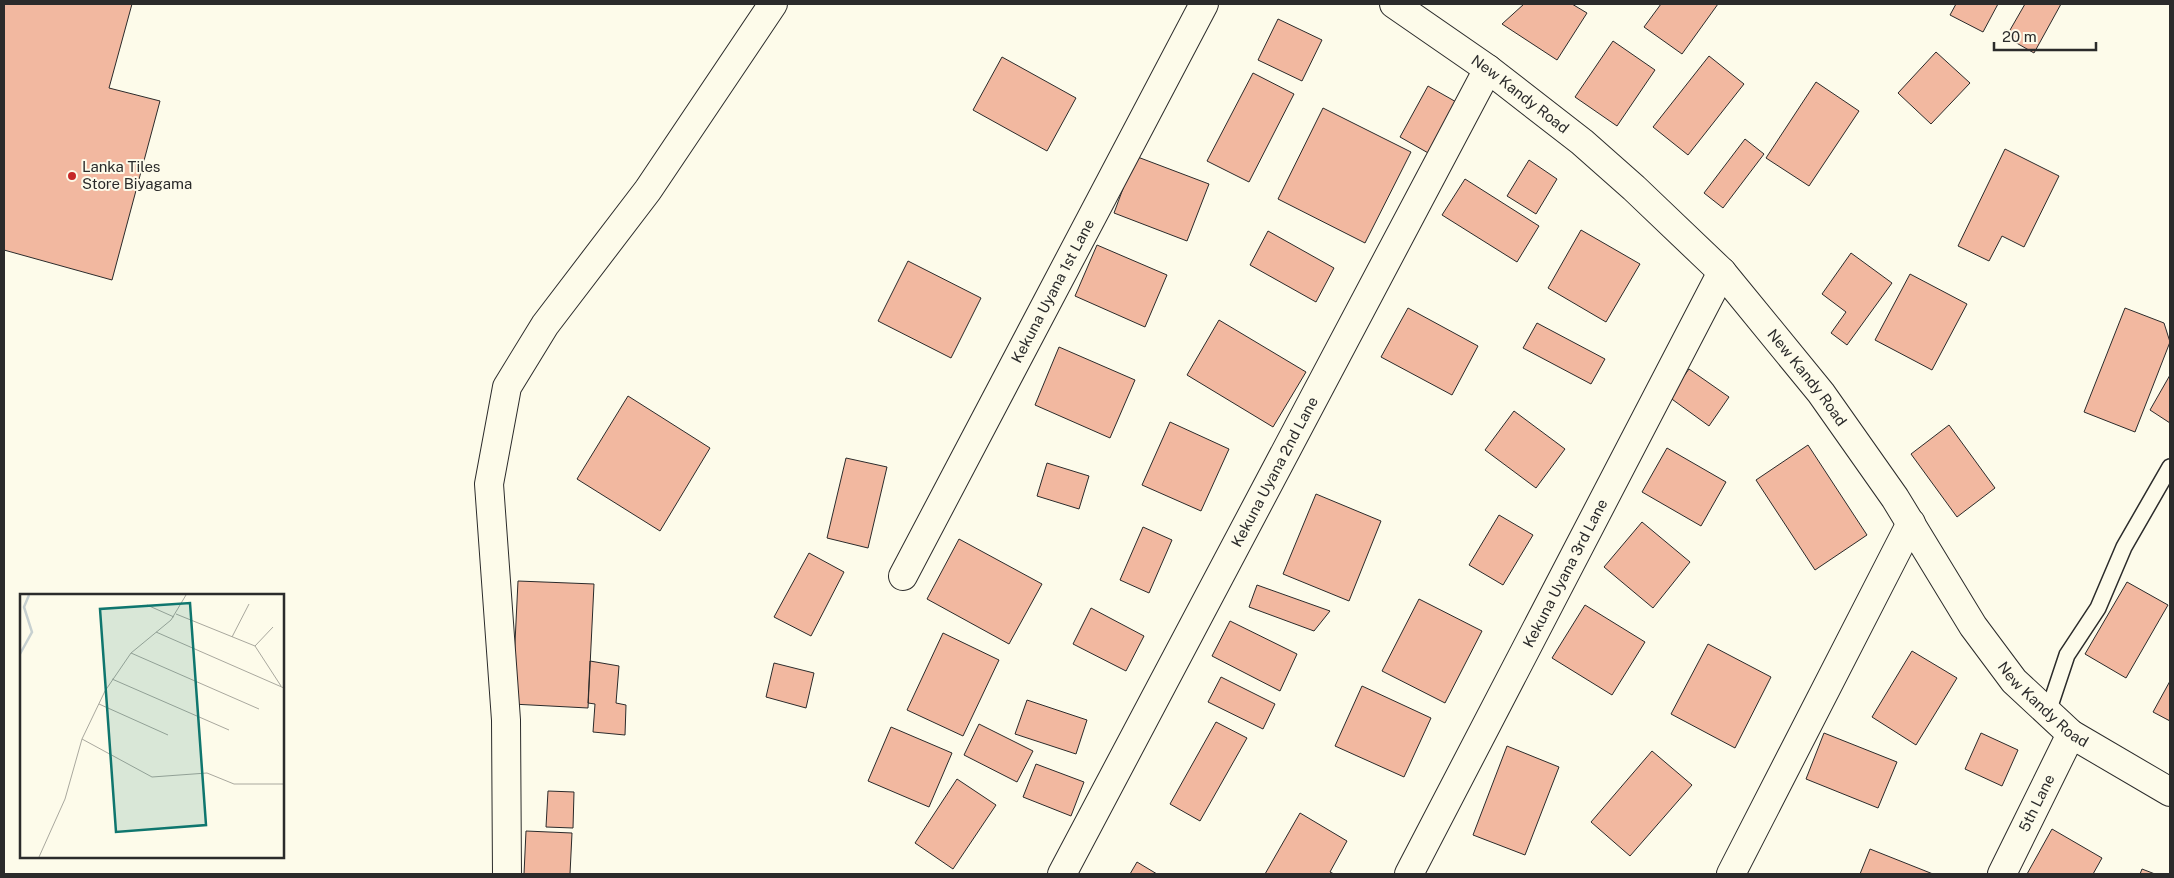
<svg xmlns="http://www.w3.org/2000/svg" width="2174" height="878" viewBox="0 0 2174 878" font-family="'Public Sans',sans-serif">
<style>
.building{fill:#f2b8a0;stroke:#2b2b2b}
.lines{fill:none;stroke-linecap:round;stroke-linejoin:round}
.lane-casing{stroke:#2b2b2b;stroke-width:18}
.street-casing{stroke:#2b2b2b;stroke-width:30}
.primary-casing{stroke:#2b2b2b;stroke-width:30}
.lane{stroke:#fdfbea;stroke-width:15}
.street{stroke:#fdfbea;stroke-width:28}
.primary{stroke:#fdfbea;stroke-width:28}
.poi-dot{fill:#c62828;stroke:#fdfbea;stroke-width:2}
.labels{text-anchor:middle;stroke-width:4;stroke-linejoin:round;paint-order:stroke}
.street-label{font-size:15px;fill:#2b2b2b;stroke:#fdfbea}
.poi-label{font-size:15px;fill:#2b2b2b;stroke:#fdfbea;text-anchor:start}
.inset-river{fill:none;stroke:#c7d0d0;stroke-width:2.5}
.inset-road{fill:none;stroke:#a9a89e;stroke-width:1}
.view{fill:#0f766e;fill-opacity:0.15;stroke:#0f766e;stroke-width:2.5}
.inset-edge{fill:none;stroke:#2b2b2b;stroke-width:2.5}
</style>
<rect width="100%" height="100%" fill="#fdfbea"/>
<path class="building" d="M 4,4 L 132,4 L 109,88 L 160,101 L 112,280 L 4,250 Z
M 1524,4 L 1572,4 L 1587,13 L 1557,60 L 1502,24 Z
M 1661,4 L 1718,4 L 1682,54 L 1644,27 Z
M 1956,4 L 1998,4 L 1983,32 L 1950,15 Z
M 2025,4 L 2061,4 L 2034,53 L 2006,37 Z
M 1278,19 L 1322,40 L 1302,81 L 1258,60 Z
M 1613,41 L 1655,70 L 1617,126 L 1575,97 Z
M 1936,52 L 1970,83 L 1931,124 L 1898,93 Z
M 1709,56 L 1744,84 L 1688,155 L 1653,127 Z
M 1002,57 L 1076,98 L 1047,151 L 973,110 Z
M 1253,73 L 1294,94 L 1249,182 L 1207,161 Z
M 1816,82 L 1859,111 L 1809,186 L 1766,158 Z
M 1428,86 L 1458,103 L 1430,154 L 1400,137 Z
M 1323,108 L 1411,152 L 1365,243 L 1278,199 Z
M 1745,139 L 1764,154 L 1723,208 L 1704,193 Z
M 2005,149 L 2059,176 L 2024,247 L 2002,236 L 1989,261 L 1958,246 Z
M 1135,156 L 1209,184 L 1187,241 L 1114,213 Z
M 1529,160 L 1557,179 L 1536,214 L 1507,196 Z
M 1465,179 L 1539,226 L 1517,262 L 1442,215 Z
M 1581,230 L 1640,264 L 1606,322 L 1548,288 Z
M 1268,231 L 1334,268 L 1316,302 L 1250,265 Z
M 1097,245 L 1167,275 L 1145,327 L 1075,296 Z
M 1851,253 L 1892,283 L 1847,345 L 1831,333 L 1846,312 L 1822,294 Z
M 908,261 L 981,298 L 951,358 L 878,321 Z
M 1910,274 L 1967,304 L 1932,370 L 1875,340 Z
M 1408,308 L 1478,346 L 1452,395 L 1381,357 Z
M 2125,308 L 2164,323 L 2170,342 L 2135,432 L 2084,412 Z
M 1219,320 L 1306,372 L 1273,427 L 1187,375 Z
M 1537,323 L 1605,359 L 1591,384 L 1523,348 Z
M 1059,347 L 1135,380 L 1110,438 L 1035,405 Z
M 1689,369 L 1729,397 L 1709,426 L 1669,397 Z
M 2170,375 L 2170,423 L 2150,410 Z
M 628,396 L 710,448 L 660,531 L 577,479 Z
M 1514,411 L 1565,449 L 1536,488 L 1485,450 Z
M 1170,422 L 1229,449 L 1201,511 L 1142,485 Z
M 1949,425 L 1995,488 L 1957,517 L 1911,454 Z
M 1808,445 L 1867,535 L 1815,570 L 1756,480 Z
M 1667,448 L 1726,482 L 1701,526 L 1642,492 Z
M 846,458 L 887,467 L 868,548 L 827,538 Z
M 1047,463 L 1089,476 L 1079,509 L 1037,496 Z
M 1316,494 L 1381,521 L 1349,601 L 1283,574 Z
M 1499,515 L 1533,535 L 1503,585 L 1469,565 Z
M 1642,522 L 1690,562 L 1653,608 L 1604,567 Z
M 1143,527 L 1172,540 L 1149,593 L 1120,580 Z
M 959,539 L 1042,584 L 1009,644 L 927,599 Z
M 809,553 L 844,572 L 811,636 L 774,617 Z
M 518,581 L 594,584 L 588,708 L 512,704 Z
M 2127,582 L 2168,605 L 2126,678 L 2085,654 Z
M 1257,585 L 1330,611 L 1314,631 L 1249,607 Z
M 1419,599 L 1482,631 L 1445,703 L 1382,671 Z
M 1585,605 L 1645,642 L 1612,695 L 1552,658 Z
M 1091,608 L 1144,636 L 1126,671 L 1073,644 Z
M 1230,621 L 1297,654 L 1280,691 L 1212,656 Z
M 943,633 L 999,660 L 963,736 L 907,710 Z
M 1708,644 L 1771,677 L 1735,748 L 1671,714 Z
M 1912,651 L 1957,678 L 1916,745 L 1872,717 Z
M 590,661 L 619,666 L 616,703 L 626,705 L 625,735 L 593,732 L 595,704 L 588,703 Z
M 774,663 L 814,673 L 806,708 L 766,697 Z
M 1221,677 L 1275,704 L 1263,729 L 1208,702 Z
M 2170,681 L 2170,721 L 2153,712 Z
M 1362,686 L 1431,718 L 1404,777 L 1335,746 Z
M 1027,700 L 1087,720 L 1076,754 L 1015,734 Z
M 1216,722 L 1247,738 L 1200,821 L 1170,804 Z
M 979,724 L 1033,751 L 1017,782 L 964,755 Z
M 891,727 L 952,753 L 929,807 L 868,781 Z
M 1824,733 L 1897,762 L 1878,808 L 1806,779 Z
M 1981,733 L 2018,750 L 2002,786 L 1965,769 Z
M 1507,746 L 1559,767 L 1525,855 L 1473,835 Z
M 1652,751 L 1692,785 L 1630,856 L 1591,822 Z
M 1036,764 L 1084,782 L 1071,816 L 1023,797 Z
M 957,779 L 996,805 L 953,869 L 915,843 Z
M 548,791 L 574,792 L 573,828 L 546,827 Z
M 1300,813 L 1347,841 L 1330,872 L 1334,874 L 1265,874 Z
M 2052,829 L 2102,858 L 2093,874 L 2027,874 Z
M 526,831 L 572,833 L 570,874 L 524,874 Z
M 1870,849 L 1933,874 L 1860,874 Z
M 1137,862 L 1157,874 L 1130,874 Z
M 2142,869 L 2155,874 L 2140,874 Z"/>
<g class="lines">
<defs>
<path id="lane" d="M 2048,712 L 2067,655 L 2098,608 L 2124,547 L 2170,467"/>
<g id="street">
<path id="s1" d="M 903,576 L 1204,4"/>
<path d="M 507,874 L 506,720 L 489,484 L 507,387 L 545,325 L 648,190 L 773,4"/>
<path id="s2" d="M 1062,874 L 1488,69"/>
<path id="s3" d="M 1409,874 L 1722,272"/>
<path d="M 1731,874 L 1911,523"/>
<path id="s4" d="M 2002,874 L 2071,734"/>
</g>
<g id="primary">
<path id="s5" d="M 1394,4 L 1488,69 L 1582,142 L 1634,188 L 1722,272 L 1821,393 L 1895,498 L 1973,626 L 2014,681 L 2071,734 L 2170,792"/>
</g>
</defs>
<use href="#lane" class="lane-casing"/>
<use href="#street" class="street-casing"/>
<use href="#primary" class="primary-casing"/>
<use href="#lane" class="lane"/>
<use href="#street" class="street"/>
<use href="#primary" class="primary"/>
</g>
<circle class="poi-dot" cx="72" cy="176" r="5"/>
<g class="labels">
<g class="street-label">
<text dy="5" stroke="none"><textPath href="#s5" startOffset="155">New Kandy Road</textPath></text>
<text dy="5" stroke="none"><textPath href="#s1" startOffset="322">Kekuna Uyana 1st Lane</textPath></text>
<text dy="5" stroke="none"><textPath href="#s5" startOffset="560">New Kandy Road</textPath></text>
<text dy="5" stroke="none"><textPath href="#s2" startOffset="455">Kekuna Uyana 2nd Lane</textPath></text>
<text dy="5" stroke="none"><textPath href="#s3" startOffset="339">Kekuna Uyana 3rd Lane</textPath></text>
<text dy="5" stroke="none"><textPath href="#s5" startOffset="965">New Kandy Road</textPath></text>
<text dy="5" stroke="none"><textPath href="#s4" startOffset="79">5th Lane</textPath></text>
</g>
<g class="poi-label">
<text x="82" y="172">Lanka Tiles<tspan x="82" dy="17">Store Biyagama</tspan></text>
</g>
</g>
<g transform="translate(20 594)">
<rect width="264" height="264" fill="#fdfbea"/>
<path class="inset-river" d="M 0,60 L 12,38 L 4,13 L 9,1"/>
<path class="inset-road" d="M 127,11 L 154,23M 156,20 L 235,52 L 261,92M 136,38 L 264,94M 212,43 L 229,10M 235,52 L 253,33M 111,59 L 239,115M 92,85 L 209,136M 79,110 L 148,141M 62,145 L 132,183 L 187,179 L 214,190 L 264,190M 19,263 L 45,205 L 62,145 L 85,97 L 111,59 L 151,26 L 166,1"/>
<path class="view" d="M 170,9 L 186,231 L 96,238 L 80,15 Z"/>
<rect width="264" height="264" class="inset-edge"/>
</g>
<rect width="2174" height="878" fill="none" stroke="#2b2b2b" stroke-width="10"/>
<path d="M1994 42v8h102v-8" fill="none" stroke="#2b2b2b" stroke-width="2.5"/>
<text x="2002" y="42" font-size="15" fill="#2b2b2b" stroke="#fdfbea" stroke-width="4" paint-order="stroke">20 m</text>
</svg>
